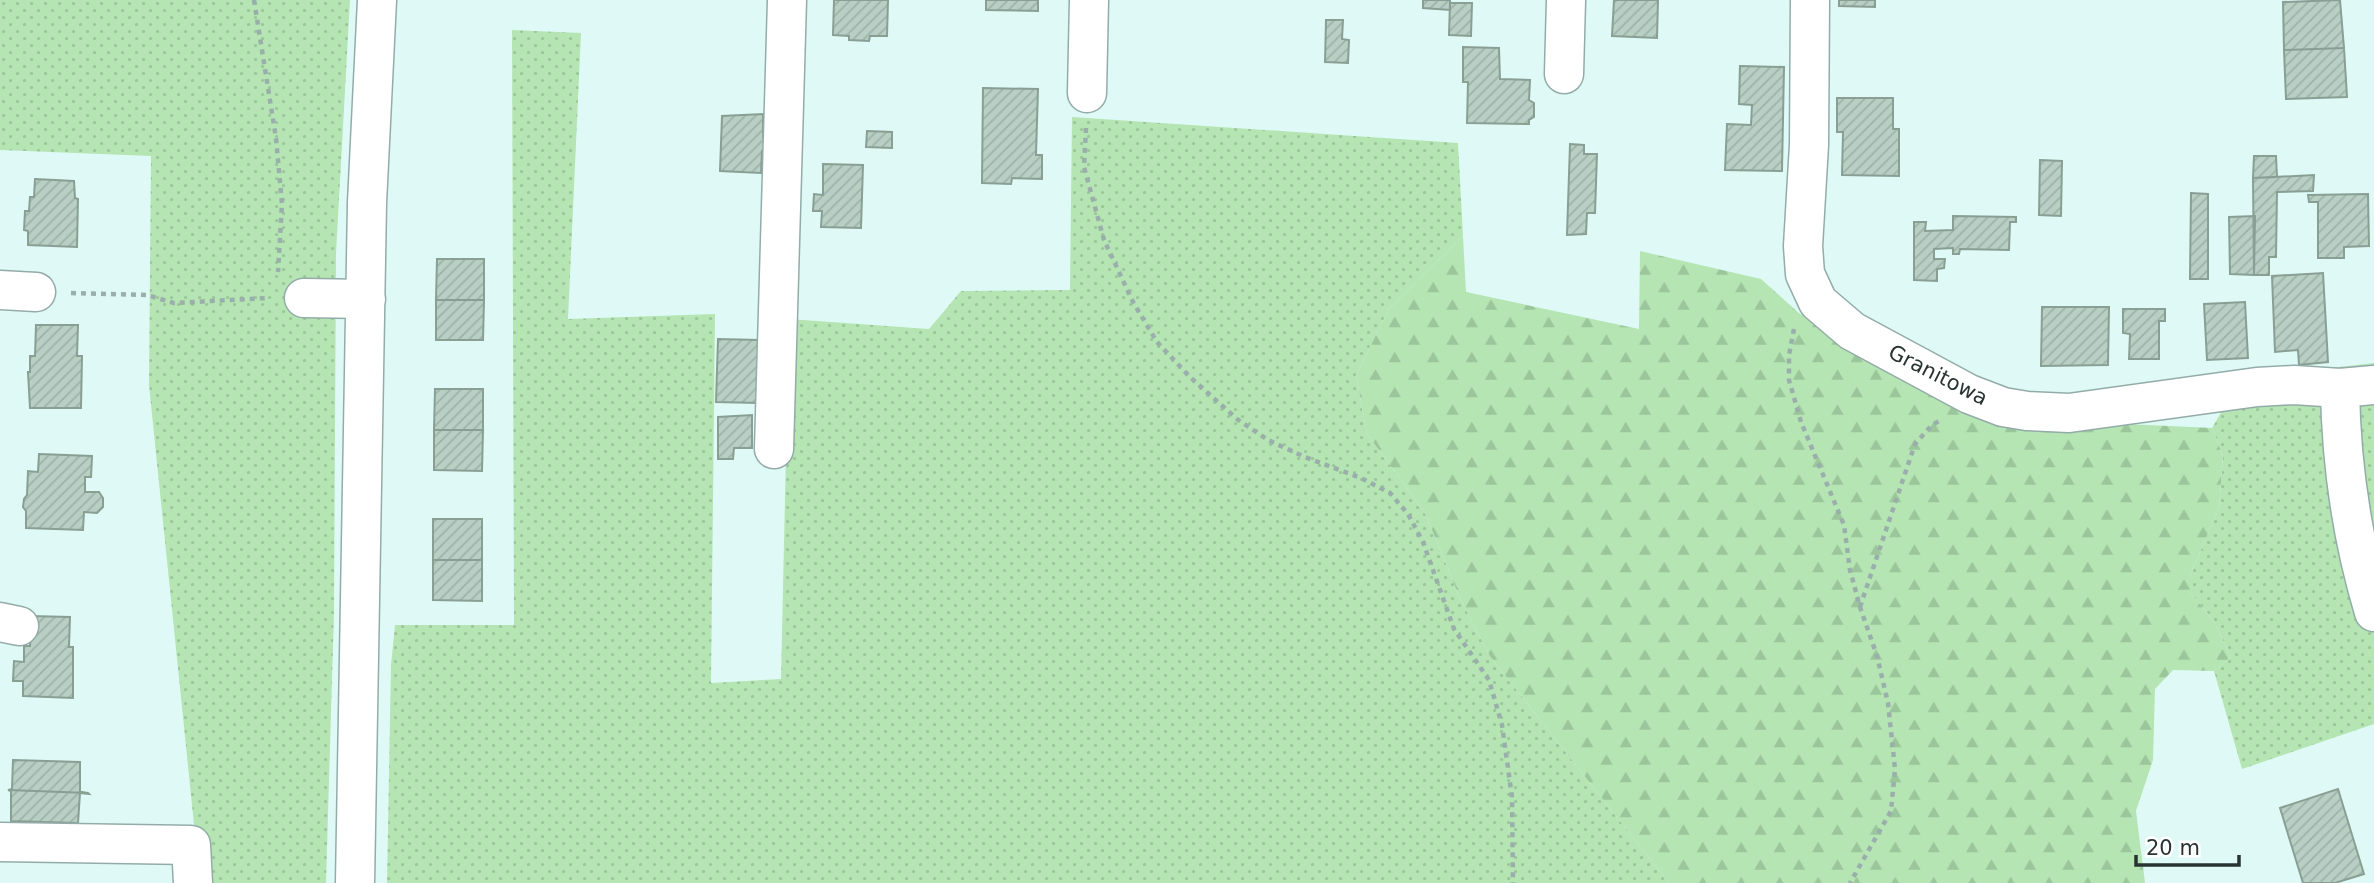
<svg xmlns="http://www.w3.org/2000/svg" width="2374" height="883" viewBox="0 0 2374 883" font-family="'DejaVu Sans',sans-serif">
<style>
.grass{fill:url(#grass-dots)}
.forest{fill:url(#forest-firs)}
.building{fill:url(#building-hatch);stroke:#899f94;stroke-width:2}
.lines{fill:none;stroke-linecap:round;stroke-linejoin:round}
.minor-casing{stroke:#93aca9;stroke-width:41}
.path{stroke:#9aafac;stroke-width:4.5;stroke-dasharray:5 5;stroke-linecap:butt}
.minor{stroke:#fff;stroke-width:38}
.labels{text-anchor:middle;stroke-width:5;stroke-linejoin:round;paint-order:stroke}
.street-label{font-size:21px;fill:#293432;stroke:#fff}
</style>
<defs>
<pattern id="grass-dots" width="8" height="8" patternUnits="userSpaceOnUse" patternTransform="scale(1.75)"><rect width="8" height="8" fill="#b4e5b2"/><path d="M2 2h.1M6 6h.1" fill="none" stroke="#9bc59a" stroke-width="1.8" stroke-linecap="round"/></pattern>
<pattern id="forest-firs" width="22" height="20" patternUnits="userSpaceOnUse" patternTransform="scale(1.75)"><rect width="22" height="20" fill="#b4e5b2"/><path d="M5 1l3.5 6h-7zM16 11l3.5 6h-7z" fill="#9bc59a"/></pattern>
<pattern id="building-hatch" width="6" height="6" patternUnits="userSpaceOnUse" patternTransform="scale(1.75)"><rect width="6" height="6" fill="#b8cfc4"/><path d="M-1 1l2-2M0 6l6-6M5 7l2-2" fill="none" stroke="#9eb2a9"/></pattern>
</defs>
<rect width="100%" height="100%" fill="#dffaf6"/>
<path class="grass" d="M 0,0 L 350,0 L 336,253 L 334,611 L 326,883 L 200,883 L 149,385 L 151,156 L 0,150 Z
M 512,30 L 581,33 L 568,319 L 715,314 L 711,683 L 781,679 L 789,319 L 929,329 L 961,291 L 1070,290 L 1072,117 L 1458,143 L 1463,236 L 1389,309 L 1356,375 L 1367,434 L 1425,513 L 1459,596 L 1489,655 L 1669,883 L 387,883 L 391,665 L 395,625 L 514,625 Z
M 2374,363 L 2374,724 L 2242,769 L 2214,671 L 2231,657 L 2213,620 L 2190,592 L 2190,576 L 2219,508 L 2223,456 L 2212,428 L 2241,378 Z"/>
<path class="forest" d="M 1463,236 L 1466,292 L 1639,329 L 1640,251 L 1761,279 L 1800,314 L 1893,372 L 1973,410 L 2055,432 L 2104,423 L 2212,428 L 2223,456 L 2219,508 L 2190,576 L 2190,592 L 2213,620 L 2231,657 L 2214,671 L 2173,670 L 2155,689 L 2153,760 L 2136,811 L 2145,883 L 1669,883 L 1489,655 L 1459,596 L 1425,513 L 1367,434 L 1356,375 L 1389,309 Z"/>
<path class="building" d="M 834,0 L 888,0 L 887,36 L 870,36 L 869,41 L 849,40 L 849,36 L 833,35 Z
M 986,0 L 1038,0 L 1038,11 L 986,10 Z
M 1423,0 L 1450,0 L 1450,10 L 1423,8 Z
M 1614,0 L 1658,0 L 1657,38 L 1612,36 Z
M 1839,0 L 1875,0 L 1875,7 L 1839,6 Z
M 2340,0 L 2344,48 L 2284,50 L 2283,2 Z
M 1450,3 L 1472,3 L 1471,36 L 1449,35 Z
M 1326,20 L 1343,20 L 1342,39 L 1349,40 L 1348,63 L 1325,62 Z
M 1463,47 L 1499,48 L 1500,79 L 1530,80 L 1529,100 L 1534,103 L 1534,117 L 1529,120 L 1529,124 L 1467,123 L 1468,82 L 1463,82 Z
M 2344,48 L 2347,97 L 2286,99 L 2284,50 Z
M 1740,66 L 1784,67 L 1782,171 L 1725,170 L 1727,124 L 1751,125 L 1752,105 L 1739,104 Z
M 983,88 L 1038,89 L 1036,155 L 1042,155 L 1042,179 L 1012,178 L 1011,184 L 982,183 Z
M 1837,98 L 1893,98 L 1893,129 L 1899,129 L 1899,176 L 1842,175 L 1843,132 L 1837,132 Z
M 763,114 L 763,137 L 770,137 L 770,151 L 762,151 L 761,173 L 720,171 L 722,116 Z
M 867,131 L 892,132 L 892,148 L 866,147 Z
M 1570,144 L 1584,145 L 1584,154 L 1597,154 L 1595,213 L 1587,213 L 1586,234 L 1567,235 Z
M 2254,156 L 2276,156 L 2277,177 L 2253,178 Z
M 2040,160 L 2062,161 L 2061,216 L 2039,215 Z
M 823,164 L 863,165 L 861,228 L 821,227 L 822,211 L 813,211 L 814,194 L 823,195 Z
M 2314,175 L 2313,191 L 2277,192 L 2276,257 L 2269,257 L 2269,275 L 2254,275 L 2253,178 Z
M 35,179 L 74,181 L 75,198 L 78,199 L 77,247 L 28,245 L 28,231 L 24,230 L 25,211 L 29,211 L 30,197 L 34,197 Z
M 2191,193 L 2208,194 L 2208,279 L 2190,279 Z
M 2368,194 L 2369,246 L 2344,247 L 2344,258 L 2318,258 L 2318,202 L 2309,202 L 2308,195 Z
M 1953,216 L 2016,217 L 2016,222 L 2010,222 L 2009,250 L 1960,249 L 1959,254 L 1953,254 L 1953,248 L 1934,249 L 1934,259 L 1945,259 L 1944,268 L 1937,269 L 1937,281 L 1914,280 L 1914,222 L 1926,222 L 1925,231 L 1953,230 Z
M 2255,216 L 2254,275 L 2230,274 L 2229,217 Z
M 437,259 L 484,259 L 484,300 L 436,300 Z
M 2323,273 L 2328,362 L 2299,365 L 2298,350 L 2275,352 L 2272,276 Z
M 436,300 L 484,300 L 483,340 L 436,340 Z
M 2245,302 L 2248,358 L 2207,360 L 2204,304 Z
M 2042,307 L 2109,307 L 2108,365 L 2041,366 Z
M 2123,309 L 2165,309 L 2165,321 L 2159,321 L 2159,359 L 2129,359 L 2130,334 L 2123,333 Z
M 36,325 L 78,325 L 77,356 L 82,356 L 81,408 L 30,408 L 28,372 L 30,372 L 30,356 L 35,356 Z
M 718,339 L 759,340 L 758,403 L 716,402 Z
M 435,389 L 483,389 L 483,430 L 434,430 Z
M 752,415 L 752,448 L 734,448 L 733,459 L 718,459 L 718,417 Z
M 434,430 L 483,430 L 482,471 L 434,470 Z
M 39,454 L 92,456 L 91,477 L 85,477 L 85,492 L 99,492 L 103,498 L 103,507 L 97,513 L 84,512 L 83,530 L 26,528 L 26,511 L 23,507 L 24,499 L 27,495 L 28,471 L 38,472 Z
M 433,519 L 482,519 L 482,560 L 433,560 Z
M 433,560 L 482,560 L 482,601 L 433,600 Z
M 31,616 L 70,617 L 69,647 L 73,647 L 73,698 L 23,696 L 23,681 L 13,681 L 14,661 L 24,662 L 24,646 L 30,646 Z
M 13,760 L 80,762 L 80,792 L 88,793 L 8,790 L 12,789 Z
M 2338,789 L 2364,874 L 2335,883 L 2303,883 L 2280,808 Z
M 8,790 L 88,793 L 89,794 L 80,793 L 78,823 L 11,821 L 11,791 Z"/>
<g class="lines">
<defs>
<path id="minor" d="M 1810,0 L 1809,145 L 1803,246 L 1805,274 L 1818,302 L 1852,331 L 1969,394 L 2003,407 L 2027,411 L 2069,413 L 2257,387 L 2294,385 L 2340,388 L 2374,385
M 1564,74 L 1566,0
M 1087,93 L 1089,0
M 0,290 L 36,292
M 304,298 L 366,299
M 2340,388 C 2341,464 2352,539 2374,612
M 774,449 L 787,0
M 0,622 L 19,626
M 0,842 L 191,845 L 193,883
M 355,883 L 367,203 L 377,0"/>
</defs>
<use href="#minor" class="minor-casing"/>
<path class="path" d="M 254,0 L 276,138 L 282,204 L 278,272
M 1086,128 L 1084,167 L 1104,240 L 1133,302 L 1157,342 L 1190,377 L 1237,419 L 1268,440 L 1305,457 L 1361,478 L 1390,493 L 1408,514 L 1423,542 L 1454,629 L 1489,680 L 1502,725 L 1512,797 L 1513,883
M 71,293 L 147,295 L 174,303 L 268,298
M 1794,329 L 1789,355 L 1789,380 L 1801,422 L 1844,525 L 1850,570 L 1860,607 L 1877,656 L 1888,703 L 1895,769 L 1891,811 L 1850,883
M 1860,607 L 1915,444 L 1932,425 L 1941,420"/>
<use href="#minor" class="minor"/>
</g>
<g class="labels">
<g class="street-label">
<text transform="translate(1938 375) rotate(27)" y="7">Granitowa</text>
</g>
</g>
<path d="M2136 855v10h103v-10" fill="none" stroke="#293432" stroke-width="3.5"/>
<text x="2146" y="855" font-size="21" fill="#293432" stroke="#ffffff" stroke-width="5" paint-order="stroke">20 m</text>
</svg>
